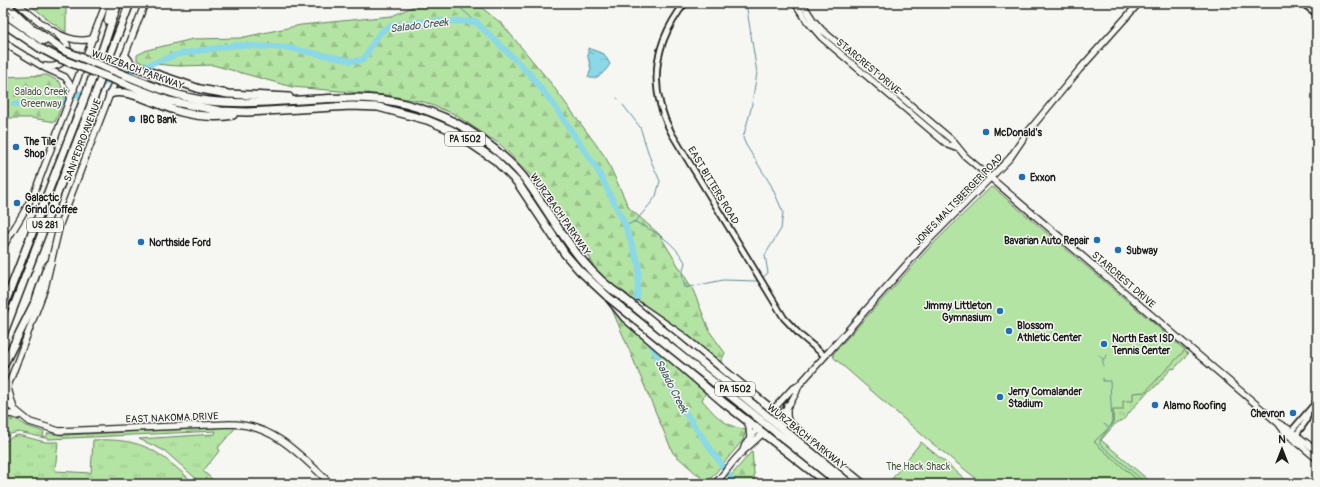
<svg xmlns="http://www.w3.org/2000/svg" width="1320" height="487" viewBox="0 0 1320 487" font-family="Pangolin,sans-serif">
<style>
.grass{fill:url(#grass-tufts);stroke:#688060}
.forest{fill:url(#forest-firs);stroke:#688060}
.park{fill:#b4e4a3;stroke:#688060}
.water{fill:url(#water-ripples);stroke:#5e8d96}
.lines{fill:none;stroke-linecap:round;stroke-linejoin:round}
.stream{stroke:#5e8d96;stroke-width:1}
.river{stroke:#8ad8e8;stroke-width:6}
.tertiary-casing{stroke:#1c1c1c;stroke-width:8}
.secondary-casing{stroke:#1c1c1c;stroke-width:8}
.motorway-casing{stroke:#1c1c1c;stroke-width:10}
.tertiary{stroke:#f6f6f2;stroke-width:4.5}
.secondary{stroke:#f6f6f2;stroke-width:5.5}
.motorway{stroke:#f6f6f2;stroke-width:7}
.motorway-bridge-casing{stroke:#1c1c1c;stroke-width:10;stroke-linecap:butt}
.motorway-bridge{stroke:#f6f6f2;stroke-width:7}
.poi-dot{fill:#1f6fb2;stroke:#f6f6f2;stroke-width:1.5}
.labels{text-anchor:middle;stroke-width:3;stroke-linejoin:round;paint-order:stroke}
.shield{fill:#f6f6f2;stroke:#5d5d5c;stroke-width:1}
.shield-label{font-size:9px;font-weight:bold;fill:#1c1c1c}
.street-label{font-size:10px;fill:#1c1c1c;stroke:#f6f6f2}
.park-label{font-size:10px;fill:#4a5844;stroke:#f6f6f2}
.poi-label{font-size:10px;font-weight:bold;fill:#1c1c1c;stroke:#f6f6f2;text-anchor:start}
.water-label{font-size:11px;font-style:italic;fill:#3d5459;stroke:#f6f6f2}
</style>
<defs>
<pattern id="grass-tufts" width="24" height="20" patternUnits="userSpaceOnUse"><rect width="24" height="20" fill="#b4e4a3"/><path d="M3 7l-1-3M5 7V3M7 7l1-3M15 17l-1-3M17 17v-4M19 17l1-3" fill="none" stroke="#9ac38c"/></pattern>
<pattern id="forest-firs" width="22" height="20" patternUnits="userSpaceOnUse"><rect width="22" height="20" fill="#b4e4a3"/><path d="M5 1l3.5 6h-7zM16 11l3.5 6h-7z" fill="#9ac38c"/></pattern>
<pattern id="water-ripples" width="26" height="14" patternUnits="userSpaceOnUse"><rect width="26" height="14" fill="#8ad8e8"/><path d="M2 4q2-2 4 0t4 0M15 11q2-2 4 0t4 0" fill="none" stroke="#76b9c6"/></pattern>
</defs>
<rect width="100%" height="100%" fill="#f6f6f2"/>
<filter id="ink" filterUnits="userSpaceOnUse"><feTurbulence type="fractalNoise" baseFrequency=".025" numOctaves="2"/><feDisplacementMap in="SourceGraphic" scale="8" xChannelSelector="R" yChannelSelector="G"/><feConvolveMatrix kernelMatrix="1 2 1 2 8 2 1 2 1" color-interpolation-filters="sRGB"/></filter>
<g filter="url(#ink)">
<path class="grass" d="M 28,3 L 66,3 L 66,32 L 51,22 Z
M 1147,319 L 1150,319 L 1188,354 L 1174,369 L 1172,368 L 1155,387 L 1147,392 L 1123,420 L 1115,424 L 1101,440 L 1153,484 L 1141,484 L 1092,443 L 1113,424 L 1113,410 L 1132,392 Z
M 11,416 L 11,421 L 13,420 L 13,417 L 27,426 L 44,432 L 43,437 L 46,437 L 48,433 L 62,435 L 236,427 L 218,448 L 220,450 L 203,471 L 213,480 L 214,484 L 202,484 L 165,451 L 139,439 L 215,434 L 216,431 L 49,439 L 19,432 L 10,434 L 3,439 L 3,417 Z
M 18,435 L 45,442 L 58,442 L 55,471 L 91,473 L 93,440 C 145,438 158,451 195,484 L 3,484 L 3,443 L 10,438 Z"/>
<path class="forest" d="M 421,3 L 476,3 L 502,24 L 550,82 L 606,158 L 629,208 L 659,234 L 693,290 L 710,332 L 725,353 L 702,400 C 717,417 723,425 746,430 L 743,440 L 707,483 L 673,453 L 591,260 L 539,184 L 501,145 L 454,114 L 424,102 L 386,95 L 292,87 L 213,65 L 179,66 L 142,63 L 137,60 L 137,55 L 147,50 L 193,39 L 240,38 L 301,25 L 392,16 Z
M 47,75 L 60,82 L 65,97 L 55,122 L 32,118 L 3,118 L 3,77 Z
M 752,451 L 755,484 L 724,484 Z"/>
<path class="park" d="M 991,187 L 994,188 L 1185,350 L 1145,392 L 1133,393 L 1133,401 L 1123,401 L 1123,410 L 1113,410 L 1113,424 L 1094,442 L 1142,484 L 983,484 L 928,440 L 834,358 L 833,354 L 929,248 Z
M 921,442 L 971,484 L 888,484 Z"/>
<path class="water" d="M 588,48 L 604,54 L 610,64 C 606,71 596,82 588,77 L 591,69 L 588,57 Z"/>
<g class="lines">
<path class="stream" d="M 455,3 L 476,22
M 746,3 L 757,73 L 751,109 L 743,138 L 746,145 L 771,185 L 783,212 L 781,229 L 765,255 L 768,273 L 762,278
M 617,98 L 618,99
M 623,105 L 640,127 L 651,161 L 660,181 L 656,196 L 651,203 L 636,221 L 625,226
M 633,221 C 655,231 673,241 685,262 L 682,275 L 685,288 L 723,280 L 757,281
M 1099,355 L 1103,359 L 1103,366
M 1104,359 L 1107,355
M 1103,378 L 1103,381 L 1110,381 L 1112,424 L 1100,440 L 1100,444 L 1147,484
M 1104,424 L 1108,427"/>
<path class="river" d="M 14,104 L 61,103 L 125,73 L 179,54 L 236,45 L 289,48 L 352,61 L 363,60 C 369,51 374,39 382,31 C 395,18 457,21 476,22 L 529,73 L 554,105 L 597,169 L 624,222 L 639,265 L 637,298
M 3,105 L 4,105
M 649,339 L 680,405 L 735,484"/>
<defs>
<path id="tertiary" d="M 685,3 C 653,44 647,87 672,134 L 784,318 L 800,335 L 825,356
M 1302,3 L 1317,14
M 1289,434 L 1317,401
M 1294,438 L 1306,421 L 1308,414"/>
<path id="secondary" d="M 17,3 C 35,19 68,49 94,38
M 795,3 L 807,21 L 822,38 L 948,145 L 959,149
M 802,3 L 813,20 L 822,30 L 952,140 L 965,156 L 1278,423 L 1287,428 L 1317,451
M 3,40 L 12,48 L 45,68 L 65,77 L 74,90
M 45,66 C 59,69 71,59 67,44 L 58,35
M 3,247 L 24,212 L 35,191 L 106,3
M 8,388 L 14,409
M 3,399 L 45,288 L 60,224 L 145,3
M 3,400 L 30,422 L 59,431 L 230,424 C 274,424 301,456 331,484
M 787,405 L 787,416 L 789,424
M 771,412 L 791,390 L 799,385 L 825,356 L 923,246 L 1010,158 L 1027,133 L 1079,70 L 1139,3
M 3,415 L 11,414 L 18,416
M 746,420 L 749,426 L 750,438
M 1279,424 L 1285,432 L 1317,459
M 742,453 L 745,445 L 765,419
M 715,484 C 724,474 732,462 741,453 C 760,436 792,410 799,385"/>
<path id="motorway" d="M 5,3 L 30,27 L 65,51
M 3,13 L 43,41
M 108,20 L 112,3
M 3,23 L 40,48
M 125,56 L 133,66 L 200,89 L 228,94 L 289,97
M 122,74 C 150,85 179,98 209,101 C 256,106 304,98 351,98 C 387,97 424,107 456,123 C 480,136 512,161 528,183 C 557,224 580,270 624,298
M 120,82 L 169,101 L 221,111 L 247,112 L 351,106 L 378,107 L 427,120 L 451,130 L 495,160 L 517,182 L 565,254 L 579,270 L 608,297 L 625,318 L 723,402 L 828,484
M 110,94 C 128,87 161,107 181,112 C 197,116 215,118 233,115
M 637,305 L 682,336 L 863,484
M 3,308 L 97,66 L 118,3
M 3,335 L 130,3
M 3,366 L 36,300 L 47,268 L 50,264"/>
</defs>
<use href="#tertiary" class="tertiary-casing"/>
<use href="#secondary" class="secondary-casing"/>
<use href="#motorway" class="motorway-casing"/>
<use href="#tertiary" class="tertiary"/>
<use href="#secondary" class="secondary"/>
<use href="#motorway" class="motorway"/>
<defs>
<path id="motorway-bridge" d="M 40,48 L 61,59 L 120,82
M 65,51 L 122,74
M 620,295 L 850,484
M 608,297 L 840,484"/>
</defs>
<use href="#motorway-bridge" class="motorway-bridge-casing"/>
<use href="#motorway-bridge" class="motorway-bridge"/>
</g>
</g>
<g class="poi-dot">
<circle cx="132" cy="119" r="4"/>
<circle cx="986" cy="132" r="4"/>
<circle cx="16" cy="147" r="4"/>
<circle cx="1022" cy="177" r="4"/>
<circle cx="17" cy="203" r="4"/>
<circle cx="1097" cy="240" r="4"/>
<circle cx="141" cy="242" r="4"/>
<circle cx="1118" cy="250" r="4"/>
<circle cx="1000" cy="311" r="4"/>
<circle cx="1009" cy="331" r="4"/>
<circle cx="1104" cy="344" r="4"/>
<circle cx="1000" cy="397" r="4"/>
<circle cx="1155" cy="405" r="4"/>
<circle cx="1293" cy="413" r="4"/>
</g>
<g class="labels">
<g class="shield">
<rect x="445" y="132" width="40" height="14" rx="3"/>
<rect x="27" y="218" width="36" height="14" rx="3"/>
<rect x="715" y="382" width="40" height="14" rx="3"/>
</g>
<g class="shield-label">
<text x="465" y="142">PA 1502</text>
<text x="45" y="228">US 281</text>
<text x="735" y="392">PA 1502</text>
</g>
<g class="street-label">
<text transform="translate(869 66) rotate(40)" y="4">STARCREST DRIVE</text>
<text transform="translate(138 69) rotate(20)" y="4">WURZBACH PARKWAY</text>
<text transform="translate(82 140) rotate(-69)" y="4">SAN PEDRO AVENUE</text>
<text transform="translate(714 185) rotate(59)" y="4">EAST BITTERS ROAD</text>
<text transform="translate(958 199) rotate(-46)" y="4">JONES MALTSBERGER ROAD</text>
<text transform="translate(561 214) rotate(55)" y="4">WURZBACH PARKWAY</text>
<text transform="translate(1124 279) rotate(41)" y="4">STARCREST DRIVE</text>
<text transform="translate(172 417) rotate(-2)" y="4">EAST NAKOMA DRIVE</text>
<text transform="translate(807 436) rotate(39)" y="4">WURZBACH PARKWAY</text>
</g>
<g class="park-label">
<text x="41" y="95">Salado Creek<tspan x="41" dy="12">Greenway</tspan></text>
<text x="918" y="470">The Hack Shack</text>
</g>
<g class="poi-label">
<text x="140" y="123">IBC Bank</text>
<text x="994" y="136">McDonald's</text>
<text x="24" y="145">The Tile<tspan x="24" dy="12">Shop</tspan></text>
<text x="1030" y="181">Exxon</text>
<text x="25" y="201">Galactic<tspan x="25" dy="12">Grind Coffee</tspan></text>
<text x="1089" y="244" text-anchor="end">Bavarian Auto Repair</text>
<text x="149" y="246">Northside Ford</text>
<text x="1126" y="254">Subway</text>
<text x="992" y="309" text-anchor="end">Jimmy Littleton<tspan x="992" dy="12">Gymnasium</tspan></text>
<text x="1017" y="329">Blossom<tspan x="1017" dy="12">Athletic Center</tspan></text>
<text x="1112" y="342">North East ISD<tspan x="1112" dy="12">Tennis Center</tspan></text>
<text x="1008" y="395">Jerry Comalander<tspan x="1008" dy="12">Stadium</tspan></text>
<text x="1163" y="409">Alamo Roofing</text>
<text x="1285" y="417" text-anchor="end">Chevron</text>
</g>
<g class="water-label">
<text transform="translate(419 25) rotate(-7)" y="4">Salado Creek</text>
<text transform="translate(672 386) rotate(63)" y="4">Salado Creek</text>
</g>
</g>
<rect width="1320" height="487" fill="none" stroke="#f6f6f2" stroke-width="16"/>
<rect x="8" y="8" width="1304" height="471" fill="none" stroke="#1c1c1c" stroke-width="1.5" filter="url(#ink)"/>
<g transform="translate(1282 449)" stroke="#f6f6f2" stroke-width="3" paint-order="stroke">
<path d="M0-3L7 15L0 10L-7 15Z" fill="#1c1c1c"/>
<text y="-6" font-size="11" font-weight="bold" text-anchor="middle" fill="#1c1c1c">N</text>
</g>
</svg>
